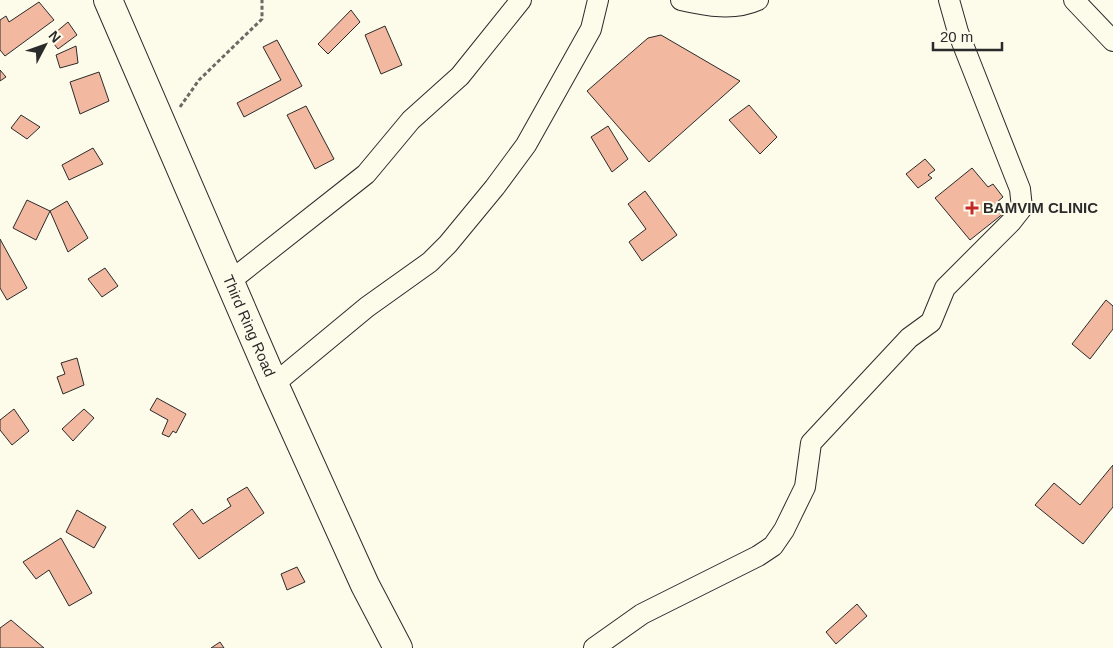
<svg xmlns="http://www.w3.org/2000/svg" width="1113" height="648" viewBox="0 0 1113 648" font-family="Arial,sans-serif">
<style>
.building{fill:#f2b8a0;stroke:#2b2b2b}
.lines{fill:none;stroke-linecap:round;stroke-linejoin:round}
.street-casing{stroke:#2b2b2b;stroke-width:22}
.secondary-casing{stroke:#2b2b2b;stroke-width:30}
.path{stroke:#6a6964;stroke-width:3;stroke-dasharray:4 2.5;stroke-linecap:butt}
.street{stroke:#fdfbea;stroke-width:20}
.secondary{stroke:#fdfbea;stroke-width:28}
.poi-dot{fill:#c62828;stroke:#fdfbea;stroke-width:2}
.labels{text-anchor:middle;stroke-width:4;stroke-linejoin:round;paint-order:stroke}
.poi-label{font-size:15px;font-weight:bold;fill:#2b2b2b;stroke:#fdfbea;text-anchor:start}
.street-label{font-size:15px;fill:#2b2b2b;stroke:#fdfbea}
</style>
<rect width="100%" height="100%" fill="#fdfbea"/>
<path class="building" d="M 39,2 L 54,20 L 5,56 L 0,50 L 0,20 L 6,16 L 9,22 Z
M 351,10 L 360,22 L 328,54 L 318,44 Z
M 68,22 L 77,35 L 58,49 L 49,38 Z
M 385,26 L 402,65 L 381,74 L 365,35 Z
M 661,35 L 740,81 L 649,162 L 587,91 L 648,38 Z
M 277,40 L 302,86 L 244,117 L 237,103 L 281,80 L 263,47 Z
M 76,46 L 78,63 L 60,68 L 56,55 Z
M 0,70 L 6,77 L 0,81 Z
M 99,72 L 109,101 L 80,114 L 70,82 Z
M 749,105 L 777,137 L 760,154 L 729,120 Z
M 306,106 L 334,159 L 315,169 L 287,115 Z
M 21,115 L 40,127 L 27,139 L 11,128 Z
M 608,126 L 628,159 L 612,172 L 591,137 Z
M 93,148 L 103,164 L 69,180 L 62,165 Z
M 925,159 L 935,170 L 928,175 L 932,178 L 918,188 L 906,174 Z
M 972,168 L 988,187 L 993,184 L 1003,197 L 996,203 L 1004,213 L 970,240 L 935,198 Z
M 645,191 L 677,235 L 642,261 L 629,242 L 646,229 L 628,204 Z
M 27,200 L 50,211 L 36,240 L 13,228 Z
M 67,201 L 88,238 L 68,252 L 50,211 Z
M 0,239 L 27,288 L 7,300 L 0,288 Z
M 105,268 L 118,286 L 102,297 L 88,279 Z
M 1106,300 L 1113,306 L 1113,329 L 1090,359 L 1072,344 Z
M 77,358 L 84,385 L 63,394 L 57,377 L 65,374 L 61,363 Z
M 157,398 L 186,414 L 176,433 L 173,431 L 169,437 L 162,434 L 168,420 L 150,410 Z
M 14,409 L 29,431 L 12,445 L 0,430 L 0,420 Z
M 84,409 L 94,418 L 73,441 L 62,429 Z
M 1113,465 L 1113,507 L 1083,544 L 1035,505 L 1054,483 L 1080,505 Z
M 247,487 L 264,513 L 199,559 L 173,524 L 192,509 L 203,524 L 231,506 L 227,499 Z
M 77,510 L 106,527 L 94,548 L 66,532 Z
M 61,538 L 92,593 L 69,606 L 49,570 L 36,579 L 23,562 Z
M 297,567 L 305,582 L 287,590 L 281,574 Z
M 857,604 L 867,616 L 836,644 L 826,632 Z
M 11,620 L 44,648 L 0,648 L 0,628 Z
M 220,642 L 224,648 L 211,648 Z"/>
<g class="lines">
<defs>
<path id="street" d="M 681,0 C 707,6 734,11 758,0
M 1074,0 L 1113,41
M 229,282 L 366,174 L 411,120 L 460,76 L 521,0
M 274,384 L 367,307 L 430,262 L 448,244 L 495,187 L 526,145 L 591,29 L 598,0
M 594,648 L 642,614 L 758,556 L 773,546 L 784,530 L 805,487 L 811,443 L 909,338 L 931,322 L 945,288 L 1011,222 L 1022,208 L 1020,189 L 958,32 L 949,0"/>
<g id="secondary">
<path id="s1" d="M 108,0 L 274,384 L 365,585 L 398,648"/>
</g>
</defs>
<use href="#street" class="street-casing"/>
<use href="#secondary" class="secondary-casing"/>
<path class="path" d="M 180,107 L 199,80 L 262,19 L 262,0"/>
<use href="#street" class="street"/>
<use href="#secondary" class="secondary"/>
</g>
<path class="poi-dot" d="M969.5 200.5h5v5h5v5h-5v5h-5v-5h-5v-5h5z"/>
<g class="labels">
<g class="poi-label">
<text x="983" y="213">BAMVIM CLINIC</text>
</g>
<g class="street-label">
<text dy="5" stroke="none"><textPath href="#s1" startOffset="355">Third Ring Road</textPath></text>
</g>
</g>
<g transform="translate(45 45) rotate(49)" stroke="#fdfbea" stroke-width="4" paint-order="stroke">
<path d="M0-4L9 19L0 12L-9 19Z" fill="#2b2b2b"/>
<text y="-8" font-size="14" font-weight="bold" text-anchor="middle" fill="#2b2b2b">N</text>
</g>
<path d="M933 42v8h69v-8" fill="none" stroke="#2b2b2b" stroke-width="2.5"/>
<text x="940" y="42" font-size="15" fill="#2b2b2b" stroke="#fdfbea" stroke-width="4" paint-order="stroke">20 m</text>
</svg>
